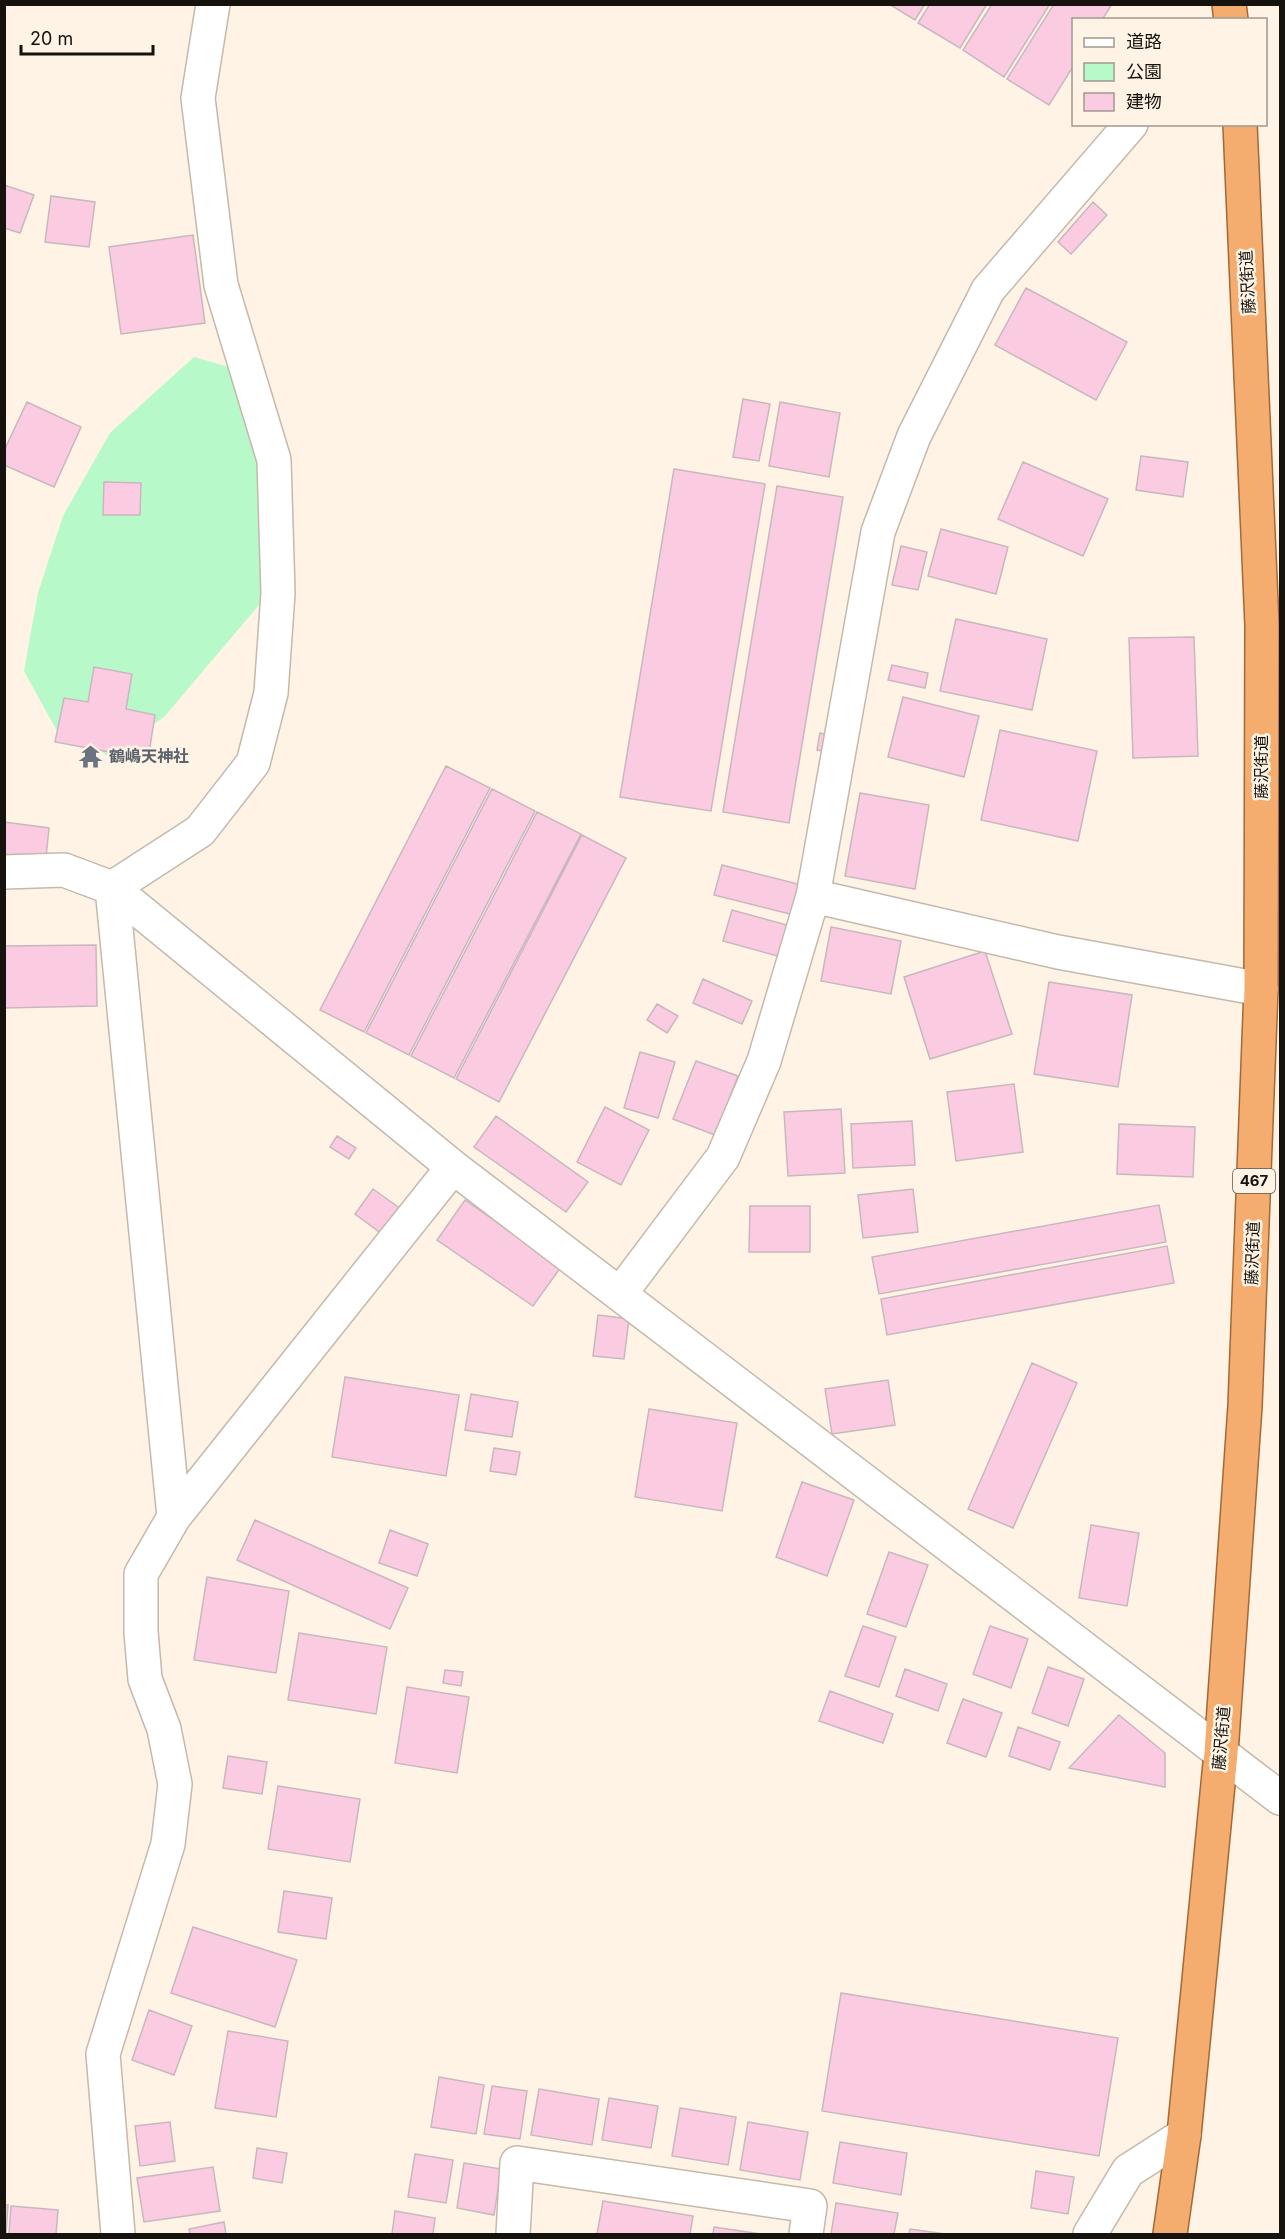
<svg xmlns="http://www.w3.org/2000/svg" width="1285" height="2239" viewBox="0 0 1285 2239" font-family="Inter,'Noto Sans JP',sans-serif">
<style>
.green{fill:#b8f9c9}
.building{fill:#fbcce1;stroke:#c9b7bf;stroke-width:1.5}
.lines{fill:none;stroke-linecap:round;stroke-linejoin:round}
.minor-casing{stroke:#c4b9ab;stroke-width:36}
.trunk-casing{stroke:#a56835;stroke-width:36}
.minor{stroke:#fff;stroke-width:33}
.trunk{stroke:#f4ac6f;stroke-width:33}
.labels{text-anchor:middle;stroke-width:5;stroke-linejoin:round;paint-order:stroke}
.shield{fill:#fef3e4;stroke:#5c564e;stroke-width:1.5}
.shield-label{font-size:15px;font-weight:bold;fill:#16120d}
.street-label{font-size:16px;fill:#16120d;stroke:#fef3e4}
.worship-label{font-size:16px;font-weight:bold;fill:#5b616d;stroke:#fef3e4;text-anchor:start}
</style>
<rect width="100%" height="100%" fill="#fef3e4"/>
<path class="green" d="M 194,357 L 236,369 L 288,443 L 259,605 L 164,717 L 108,756 L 57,731 L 24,671 L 38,593 L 63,516 L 110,433 Z"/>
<path class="building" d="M 889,4 L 925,4 L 915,20 Z
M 930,4 L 987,4 L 960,48 L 918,23 Z
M 992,4 L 1050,4 L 1004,77 L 963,50 Z
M 1054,4 L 1112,4 L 1102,20 L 1074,20 L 1074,65 L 1049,105 L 1007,79 Z
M 4,185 L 34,195 L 20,233 L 4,228 Z
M 51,196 L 95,202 L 89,247 L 45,242 Z
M 1093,202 L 1107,215 L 1071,254 L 1058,242 Z
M 193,235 L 205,323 L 121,334 L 109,247 Z
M 1026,288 L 1127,342 L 1096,400 L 995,345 Z
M 743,399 L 770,404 L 759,461 L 733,457 Z
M 27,402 L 81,427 L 54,487 L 4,465 L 4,451 Z
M 780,402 L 840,413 L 829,477 L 769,466 Z
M 1141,456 L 1188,462 L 1183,497 L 1136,490 Z
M 1023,462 L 1108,499 L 1083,556 L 998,519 Z
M 674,469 L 765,484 L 711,811 L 620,797 Z
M 104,482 L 141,483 L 140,515 L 103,515 Z
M 777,486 L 843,497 L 789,823 L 723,812 Z
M 941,529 L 1008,547 L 996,594 L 928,576 Z
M 901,546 L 927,552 L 918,590 L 892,585 Z
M 956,619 L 1047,639 L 1032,710 L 940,691 Z
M 1194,637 L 1198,756 L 1133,758 L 1129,638 Z
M 892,665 L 928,673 L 925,688 L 888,680 Z
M 94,667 L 132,674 L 126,709 L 155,715 L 148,759 L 55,742 L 64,698 L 88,702 Z
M 903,697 L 979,716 L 964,777 L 888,757 Z
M 1000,730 L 1097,751 L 1078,841 L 981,820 Z
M 820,733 L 834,736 L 832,752 L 817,750 Z
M 446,766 L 490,788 L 364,1032 L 320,1010 Z
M 492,789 L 535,811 L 409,1055 L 366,1033 Z
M 860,793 L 929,805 L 915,889 L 845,876 Z
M 537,812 L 581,834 L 454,1078 L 411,1056 Z
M 4,822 L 49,828 L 45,868 L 4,863 Z
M 582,835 L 626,858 L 499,1102 L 456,1079 Z
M 722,865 L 802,885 L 794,915 L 714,895 Z
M 732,910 L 794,927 L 785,958 L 723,941 Z
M 831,927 L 901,941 L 891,994 L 821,981 Z
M 96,945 L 97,1006 L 4,1008 L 4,946 Z
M 985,951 L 1012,1034 L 930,1059 L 904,977 Z
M 703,979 L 752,1001 L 742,1024 L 693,1003 Z
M 1049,982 L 1132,995 L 1118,1087 L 1034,1074 Z
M 657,1004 L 678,1016 L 667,1033 L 647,1020 Z
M 640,1052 L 675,1062 L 658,1118 L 624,1108 Z
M 696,1061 L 738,1076 L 715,1135 L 673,1119 Z
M 1014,1084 L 1023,1152 L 956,1161 L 947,1092 Z
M 605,1107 L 649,1130 L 621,1185 L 577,1162 Z
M 841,1109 L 845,1173 L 788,1176 L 784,1112 Z
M 496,1116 L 588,1182 L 566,1212 L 474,1147 Z
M 912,1121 L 915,1165 L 853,1168 L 851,1124 Z
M 1119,1124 L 1195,1127 L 1193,1177 L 1117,1174 Z
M 337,1136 L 356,1148 L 349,1159 L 330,1147 Z
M 373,1189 L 405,1212 L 386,1237 L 355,1214 Z
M 913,1189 L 918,1232 L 863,1238 L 858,1195 Z
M 465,1200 L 561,1267 L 533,1306 L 437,1240 Z
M 1159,1205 L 1166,1242 L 879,1294 L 872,1257 Z
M 750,1206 L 810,1206 L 810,1252 L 749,1252 Z
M 1167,1246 L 1174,1283 L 887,1335 L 881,1299 Z
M 598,1315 L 629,1319 L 624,1359 L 593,1356 Z
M 1032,1363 L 1077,1383 L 1013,1528 L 968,1509 Z
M 345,1377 L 459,1395 L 446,1476 L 332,1457 Z
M 888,1380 L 895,1425 L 832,1434 L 825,1389 Z
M 471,1394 L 518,1402 L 512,1437 L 465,1430 Z
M 649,1409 L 737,1423 L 722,1511 L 635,1497 Z
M 494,1448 L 520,1452 L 516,1475 L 490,1471 Z
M 802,1482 L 854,1500 L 827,1576 L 776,1557 Z
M 255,1520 L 408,1588 L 390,1629 L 237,1560 Z
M 1091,1525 L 1139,1533 L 1127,1606 L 1079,1598 Z
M 390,1530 L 428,1544 L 417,1576 L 379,1563 Z
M 889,1552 L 928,1565 L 906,1627 L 867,1614 Z
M 207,1577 L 289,1591 L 276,1673 L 194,1660 Z
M 863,1626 L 896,1637 L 879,1687 L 845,1676 Z
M 990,1626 L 1028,1639 L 1011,1688 L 973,1674 Z
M 299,1633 L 387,1647 L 376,1714 L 288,1700 Z
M 1048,1667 L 1084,1679 L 1068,1726 L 1032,1713 Z
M 905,1669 L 947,1684 L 938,1711 L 896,1696 Z
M 445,1670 L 463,1672 L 461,1686 L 443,1683 Z
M 407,1687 L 469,1697 L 457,1773 L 395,1763 Z
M 830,1691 L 893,1714 L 883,1743 L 819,1721 Z
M 963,1699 L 1002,1713 L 986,1757 L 947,1743 Z
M 1119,1715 L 1165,1753 L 1165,1787 L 1069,1768 Z
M 1018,1727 L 1060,1742 L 1050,1770 L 1009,1756 Z
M 228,1756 L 267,1762 L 262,1794 L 223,1788 Z
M 278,1786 L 360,1799 L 350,1862 L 268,1849 Z
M 284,1891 L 332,1898 L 326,1939 L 278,1932 Z
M 193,1927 L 297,1960 L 275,2027 L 171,1993 Z
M 841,1993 L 1118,2038 L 1099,2156 L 822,2111 Z
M 149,2010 L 192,2026 L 174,2075 L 132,2060 Z
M 228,2031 L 288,2041 L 276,2117 L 215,2108 Z
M 439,2077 L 484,2085 L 476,2134 L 431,2127 Z
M 492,2086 L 527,2091 L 520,2139 L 484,2134 Z
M 539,2089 L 599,2099 L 592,2145 L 531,2135 Z
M 609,2098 L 658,2106 L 651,2148 L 602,2140 Z
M 680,2108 L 736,2117 L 728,2165 L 672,2156 Z
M 170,2122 L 175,2161 L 140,2166 L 135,2126 Z
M 748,2122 L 808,2132 L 800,2180 L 740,2170 Z
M 840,2142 L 907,2153 L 901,2195 L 833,2183 Z
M 257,2148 L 287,2153 L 282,2183 L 253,2178 Z
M 415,2154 L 453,2160 L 446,2203 L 408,2197 Z
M 464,2163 L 501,2169 L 494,2215 L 457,2208 Z
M 213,2167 L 220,2211 L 144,2222 L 137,2178 Z
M 1036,2171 L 1074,2177 L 1068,2214 L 1031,2208 Z
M 603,2201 L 693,2216 L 690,2234 L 597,2234 Z
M 836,2203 L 898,2213 L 894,2234 L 831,2234 Z
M 4,2205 L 8,2205 L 6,2234 L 4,2234 Z
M 11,2206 L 58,2210 L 56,2234 L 9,2234 Z
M 395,2211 L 435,2218 L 433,2234 L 392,2234 Z
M 224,2222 L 226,2234 L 190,2234 L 189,2229 Z
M 714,2227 L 761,2234 L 713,2234 Z
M 910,2229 L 945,2234 L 909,2234 Z"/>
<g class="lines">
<defs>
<path id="minor" d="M 4,872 L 64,870 L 112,888 L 453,1167 L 1280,1798
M 813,896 L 1058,952 L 1261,989
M 620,1294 L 723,1157 L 764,1061 L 813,896 L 878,532 L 914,436 L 988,290 L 1131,124
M 174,1517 L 112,888 L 200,831 L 253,763 L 271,693 L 278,593 L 274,460 L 221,285 L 198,98 L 213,4
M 118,2234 L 103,2054 L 168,1844 L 175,1784 L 164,1729 L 145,1679 L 141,1632 L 141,1574 L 174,1517 L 453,1167
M 513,2234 L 517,2163 L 810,2206 L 806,2234
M 1090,2234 L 1128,2171 L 1184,2135"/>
<path id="trunk" d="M 1229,4 L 1231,20
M 1170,2234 L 1184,2135 L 1221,1753 L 1245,1406 L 1261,989 L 1262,625 L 1240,124"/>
</defs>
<use href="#minor" class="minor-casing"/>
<use href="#trunk" class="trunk-casing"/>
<use href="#minor" class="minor"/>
<use href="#trunk" class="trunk"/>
</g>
<defs>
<symbol id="temple-bare" viewBox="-9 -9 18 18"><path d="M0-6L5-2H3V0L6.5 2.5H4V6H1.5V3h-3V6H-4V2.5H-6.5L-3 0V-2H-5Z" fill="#6b7280" stroke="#fef3e4" stroke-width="2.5" paint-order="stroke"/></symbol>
</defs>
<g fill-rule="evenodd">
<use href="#temple-bare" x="74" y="740" width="33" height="33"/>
</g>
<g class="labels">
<rect class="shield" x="1233" y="1169" width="42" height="24" rx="4.5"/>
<g class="shield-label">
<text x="1254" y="1186">467</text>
</g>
<g class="street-label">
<text transform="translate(1247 282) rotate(-93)" y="6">藤沢街道</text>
<text transform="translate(1261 767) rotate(-90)" y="6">藤沢街道</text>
<text transform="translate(1252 1253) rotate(-88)" y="6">藤沢街道</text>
<text transform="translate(1221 1738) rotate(-85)" y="6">藤沢街道</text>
</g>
<g class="worship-label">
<text x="109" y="762">鶴嶋天神社</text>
</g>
</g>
<rect width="1285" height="2239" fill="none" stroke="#16120d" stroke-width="12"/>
<rect x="1072" y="18" width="195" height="108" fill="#fef3e4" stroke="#a1998e" stroke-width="1.5"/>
<rect x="1084" y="38" width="30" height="9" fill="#ffffff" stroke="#a1998e" stroke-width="1.5"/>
<text x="1126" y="48" font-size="18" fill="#16120d">道路</text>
<rect x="1084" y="63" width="30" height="18" fill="#b8f9c9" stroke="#a1998e" stroke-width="1.5"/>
<text x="1126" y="78" font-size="18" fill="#16120d">公園</text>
<rect x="1084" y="93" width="30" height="18" fill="#fbcce1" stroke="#a1998e" stroke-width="1.5"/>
<text x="1126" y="108" font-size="18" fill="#16120d">建物</text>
<path d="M21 45v9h132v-9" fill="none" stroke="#16120d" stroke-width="3"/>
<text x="30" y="45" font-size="18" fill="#16120d" stroke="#fef3e4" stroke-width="4.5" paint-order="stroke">20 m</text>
</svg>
